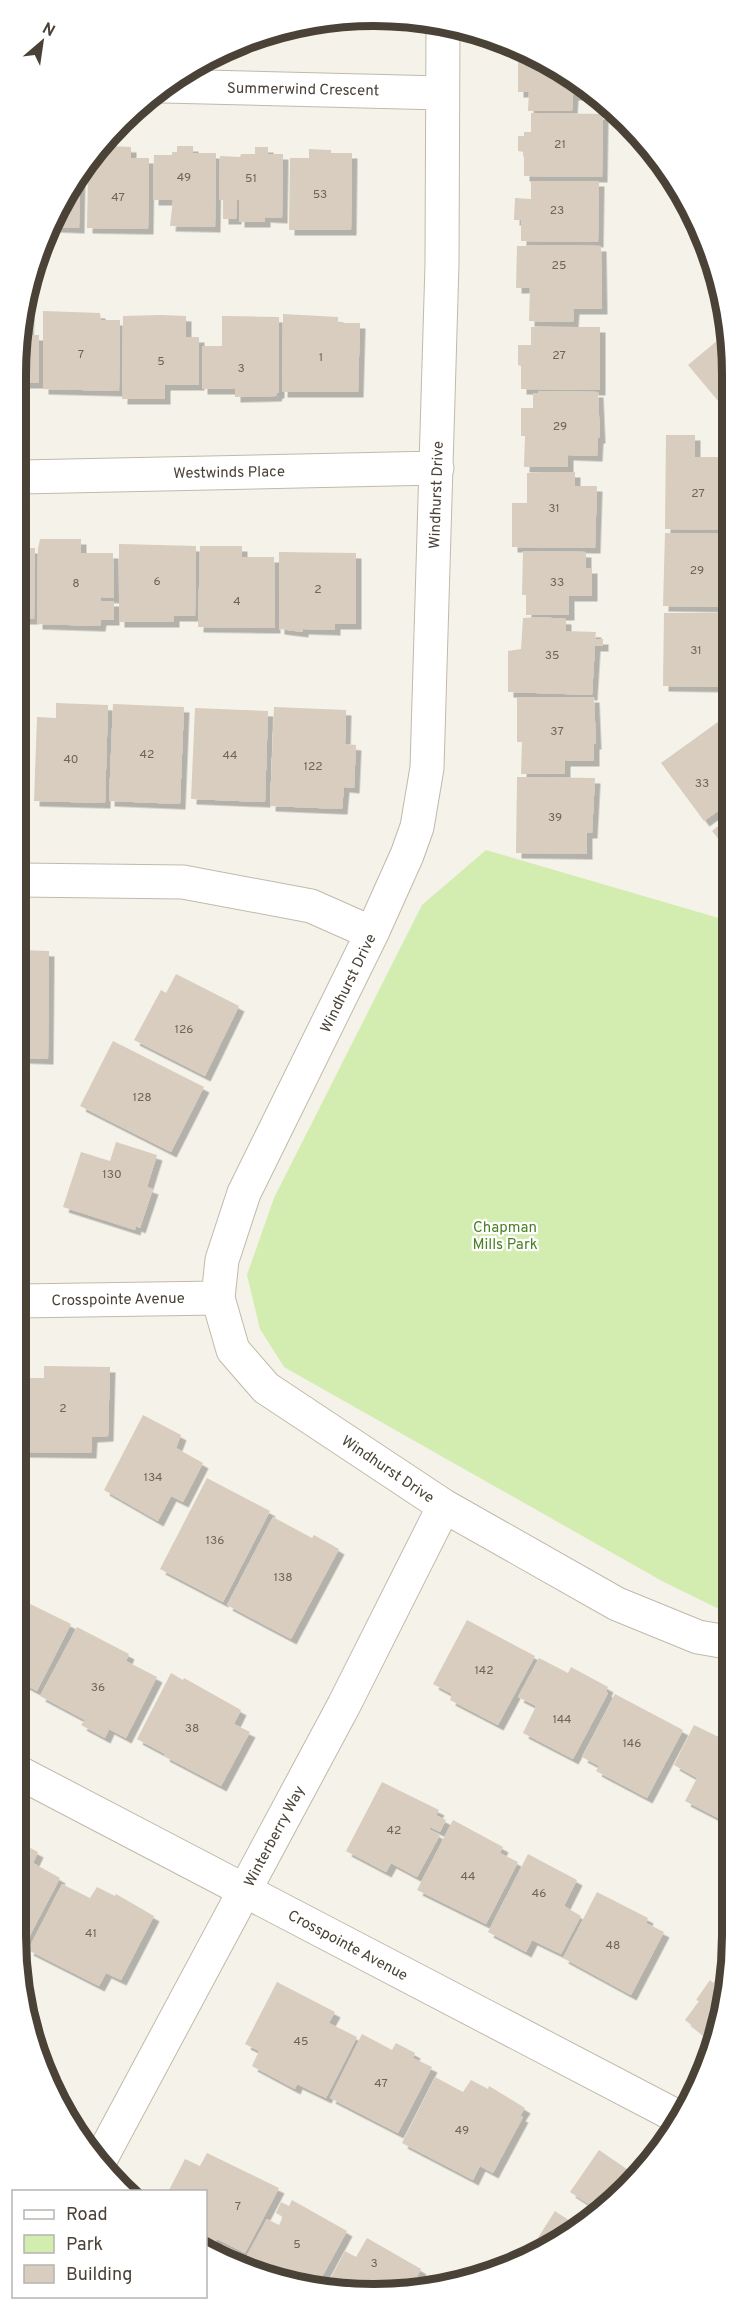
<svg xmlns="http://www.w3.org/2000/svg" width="748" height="2310" viewBox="0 0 748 2310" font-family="Overpass,sans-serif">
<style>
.green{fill:#d3ecb0}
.building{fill:#d8cdbe;filter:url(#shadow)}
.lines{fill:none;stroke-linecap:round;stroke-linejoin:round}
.minor-casing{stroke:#c2b9ab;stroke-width:35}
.minor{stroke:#fff;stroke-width:33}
.labels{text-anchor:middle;stroke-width:4.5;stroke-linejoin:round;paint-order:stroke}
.number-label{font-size:12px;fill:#6e6559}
.street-label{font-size:15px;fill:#4a4237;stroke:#fff}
.park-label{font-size:15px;fill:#4b8026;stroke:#fff}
.rim{fill:none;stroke:#4a4237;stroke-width:8}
</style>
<defs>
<filter id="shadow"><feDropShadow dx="5.5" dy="5.5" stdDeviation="0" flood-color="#0004"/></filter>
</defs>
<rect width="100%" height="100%" fill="#f5f2e9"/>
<path class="green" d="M 486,850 L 729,921 L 727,1613 L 662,1581 L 284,1367 L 260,1329 L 247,1275 L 274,1198 L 422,905 Z"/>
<path class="building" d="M 518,50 L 553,63 L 593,95 L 573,95 L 572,111 L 528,111 L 529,92 L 518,92 Z
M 531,113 L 603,114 L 602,177 L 524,176 L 524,152 L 518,151 L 518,136 L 524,136 L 524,132 L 531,132 Z
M 111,146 L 131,147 L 131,158 L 149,158 L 148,229 L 87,228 L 88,165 L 84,166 L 100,150 L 111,150 Z
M 177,146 L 193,146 L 193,153 L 216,153 L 215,227 L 170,226 L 173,200 L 153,200 L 154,155 L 172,155 L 172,152 L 177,152 Z
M 255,147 L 268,147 L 268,154 L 283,154 L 282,218 L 265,217 L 265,222 L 239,222 L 239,200 L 237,200 L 236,219 L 223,219 L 223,200 L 219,200 L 220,156 L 240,157 L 241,154 L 255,154 Z
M 309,149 L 331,150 L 331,153 L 352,153 L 351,230 L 289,230 L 290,158 L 309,158 Z
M 80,170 L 79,228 L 54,227 L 76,174 Z
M 531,181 L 599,181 L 598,242 L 521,241 L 521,220 L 514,220 L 515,198 L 531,199 Z
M 527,245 L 601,246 L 602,309 L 574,309 L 573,322 L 529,321 L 530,288 L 516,288 L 517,246 L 527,246 Z
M 43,311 L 100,313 L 101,320 L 120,320 L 119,391 L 43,389 Z
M 22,313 L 29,313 L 28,335 L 39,335 L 39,383 L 22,383 Z
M 283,314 L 338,317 L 338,323 L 360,323 L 358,392 L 282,392 Z
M 161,315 L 186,316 L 186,337 L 199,337 L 199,385 L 165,385 L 165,399 L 122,399 L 123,316 Z
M 222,316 L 279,317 L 279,393 L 277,393 L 276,396 L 235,397 L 235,389 L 202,389 L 202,346 L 222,346 Z
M 531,327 L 600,327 L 600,390 L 521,389 L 521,366 L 518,365 L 518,345 L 531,345 Z
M 730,330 L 730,415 L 688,365 Z
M 538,391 L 598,392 L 600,438 L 598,438 L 597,456 L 568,455 L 568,467 L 524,467 L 525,436 L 521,436 L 521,408 L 533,408 L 533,393 L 538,394 Z
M 666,435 L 695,435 L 695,457 L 730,457 L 729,530 L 665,529 Z
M 544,472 L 575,472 L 575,486 L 597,486 L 595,548 L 512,547 L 512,503 L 527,503 L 527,473 Z
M 665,533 L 729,534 L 729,607 L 663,606 Z
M 40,539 L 81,539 L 81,553 L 113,553 L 114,598 L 101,597 L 101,601 L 114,601 L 114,620 L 101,620 L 100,626 L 37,624 L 38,549 Z
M 119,544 L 196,546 L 195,616 L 174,616 L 174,622 L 119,622 Z
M 200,546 L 242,546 L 242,557 L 274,557 L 275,628 L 198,627 Z
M 21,548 L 35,548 L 34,619 L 21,619 Z
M 523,551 L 586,552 L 586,568 L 592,568 L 592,596 L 569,596 L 569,615 L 526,615 L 526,595 L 522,595 Z
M 279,552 L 356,553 L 356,624 L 335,624 L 335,630 L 303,629 L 303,632 L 279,629 Z
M 664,613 L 729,613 L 729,687 L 663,686 Z
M 538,617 L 566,619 L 566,631 L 596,632 L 595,639 L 603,639 L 603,646 L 595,646 L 592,695 L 508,692 L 508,651 L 521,649 L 523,618 Z
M 517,697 L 594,697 L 596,744 L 594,744 L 594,761 L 565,761 L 565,774 L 521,774 L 522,742 L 517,742 Z
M 56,703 L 108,705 L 105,803 L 34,801 L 37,717 L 56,718 Z
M 113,704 L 184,707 L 180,804 L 109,801 Z
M 274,707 L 346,710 L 345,744 L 356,745 L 354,788 L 344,787 L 342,809 L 270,806 Z
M 195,708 L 268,711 L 265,802 L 191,799 Z
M 729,714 L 729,803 L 704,821 L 661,763 Z
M 517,777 L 595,778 L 592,833 L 587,833 L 587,854 L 516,853 Z
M 729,817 L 729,852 L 712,831 Z
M 19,950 L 49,951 L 48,1059 L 19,1058 Z
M 176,974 L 239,1006 L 205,1076 L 134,1040 L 161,990 L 166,993 Z
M 113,1041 L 204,1087 L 171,1152 L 80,1106 Z
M 116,1142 L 157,1155 L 147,1187 L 153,1189 L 140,1228 L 136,1226 L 135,1230 L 63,1207 L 81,1152 L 110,1161 Z
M 44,1366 L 110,1367 L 108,1436 L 92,1437 L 91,1453 L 17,1452 L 17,1378 L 44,1378 Z
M 143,1415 L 181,1435 L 176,1448 L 203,1463 L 183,1502 L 171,1496 L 158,1521 L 104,1490 Z
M 207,1478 L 270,1511 L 223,1602 L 160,1569 Z
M 273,1517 L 312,1538 L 314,1535 L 339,1549 L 291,1639 L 227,1605 Z
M 16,1597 L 71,1624 L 37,1691 L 16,1680 Z
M 467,1620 L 535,1656 L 498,1725 L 450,1700 L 452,1694 L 433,1684 Z
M 77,1627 L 129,1654 L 126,1661 L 157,1677 L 126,1738 L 109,1729 L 105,1738 L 81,1725 L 85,1720 L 40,1696 Z
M 539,1658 L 568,1673 L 571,1667 L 608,1687 L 606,1691 L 608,1693 L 573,1759 L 523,1733 L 536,1706 L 518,1697 Z
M 171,1673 L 183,1680 L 184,1678 L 241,1710 L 234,1724 L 250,1732 L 221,1786 L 164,1756 L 165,1754 L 137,1739 Z
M 615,1694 L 683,1730 L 647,1798 L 596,1771 L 599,1766 L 582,1757 Z
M 694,1725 L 723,1739 L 727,1733 L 726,1822 L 685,1801 L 697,1778 L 674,1765 Z
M 382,1782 L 439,1810 L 436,1815 L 446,1820 L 440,1832 L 430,1827 L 429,1829 L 440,1835 L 417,1877 L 391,1863 L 386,1872 L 346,1851 Z
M 453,1820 L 503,1847 L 500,1853 L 518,1862 L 486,1924 L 417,1890 Z
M 15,1840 L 38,1852 L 33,1863 L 60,1878 L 26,1943 L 15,1936 Z
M 528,1854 L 577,1880 L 564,1906 L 581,1916 L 561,1954 L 532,1940 L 526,1952 L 488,1932 Z
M 62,1884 L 90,1898 L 97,1887 L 115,1896 L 116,1894 L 154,1916 L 121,1980 L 106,1973 L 99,1986 L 28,1950 Z
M 597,1892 L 648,1918 L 646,1923 L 664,1932 L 631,1995 L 563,1958 Z
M 723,1970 L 726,1972 L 726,2006 L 709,2048 L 704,2044 L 708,2038 L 685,2020 L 699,2001 L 696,2000 L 710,1980 L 713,1983 Z
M 277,1982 L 335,2012 L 329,2023 L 357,2037 L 326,2098 L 297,2084 L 295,2089 L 252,2066 L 259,2051 L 245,2044 Z
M 362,2034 L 392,2050 L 396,2043 L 415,2053 L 413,2058 L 432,2067 L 398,2133 L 330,2098 Z
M 40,2063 L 55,2071 L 48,2083 L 42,2073 Z
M 435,2077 L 463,2092 L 471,2080 L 488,2089 L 489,2086 L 525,2108 L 520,2116 L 523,2117 L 493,2173 L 480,2166 L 473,2180 L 402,2143 Z
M 51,2087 L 62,2093 L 58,2099 Z
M 599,2150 L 634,2174 L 588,2220 L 585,2218 L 593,2207 L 570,2192 Z
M 207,2153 L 279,2188 L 245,2253 L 217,2239 L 210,2250 L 206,2248 L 206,2192 L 168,2192 L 185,2159 L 200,2166 Z
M 292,2200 L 347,2231 L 316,2288 L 274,2276 L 275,2273 L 246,2257 L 267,2219 L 279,2225 L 283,2217 L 276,2213 L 281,2202 L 289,2206 Z
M 555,2211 L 576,2225 L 581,2218 L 586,2222 L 574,2234 L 527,2255 Z
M 367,2238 L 421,2269 L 412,2286 L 324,2291 L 345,2251 L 356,2257 Z"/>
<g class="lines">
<defs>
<path id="minor" d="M 443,22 L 442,264 L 427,768 L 417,827 L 407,855 L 372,933 L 244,1193 L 222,1260 L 218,1298 L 233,1350 L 266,1388 L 444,1506 L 617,1604 L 698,1637 L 727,1642
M 164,86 L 442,93
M 21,477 L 437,468
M 20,880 L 183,882 L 311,906 L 372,933
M 18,1301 L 218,1298
M 16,1771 L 680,2118
M 98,2164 L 344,1705 L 444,1506"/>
</defs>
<use href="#minor" class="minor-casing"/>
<use href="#minor" class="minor"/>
</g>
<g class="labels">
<g class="number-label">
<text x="560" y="148">21</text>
<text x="184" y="181">49</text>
<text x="251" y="182">51</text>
<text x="320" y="198">53</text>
<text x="118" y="201">47</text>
<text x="557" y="214">23</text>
<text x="559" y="269">25</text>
<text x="81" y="358">7</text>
<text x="559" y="359">27</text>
<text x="321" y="361">1</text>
<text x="161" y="365">5</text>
<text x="241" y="372">3</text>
<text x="560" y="430">29</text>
<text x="698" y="497">27</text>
<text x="554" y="512">31</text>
<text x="697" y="574">29</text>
<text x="157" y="585">6</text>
<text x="557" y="586">33</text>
<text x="76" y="587">8</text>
<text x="318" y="593">2</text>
<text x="237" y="605">4</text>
<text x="696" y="654">31</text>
<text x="552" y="659">35</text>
<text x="557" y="735">37</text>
<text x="147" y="758">42</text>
<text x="230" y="759">44</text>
<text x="71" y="763">40</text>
<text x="313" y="770">122</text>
<text x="702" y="787">33</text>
<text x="555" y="821">39</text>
<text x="184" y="1033">126</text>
<text x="142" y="1101">128</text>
<text x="112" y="1178">130</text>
<text x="63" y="1412">2</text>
<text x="153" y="1481">134</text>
<text x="215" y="1544">136</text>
<text x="283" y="1581">138</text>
<text x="484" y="1674">142</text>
<text x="98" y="1691">36</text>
<text x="562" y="1723">144</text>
<text x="192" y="1732">38</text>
<text x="632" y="1747">146</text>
<text x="394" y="1834">42</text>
<text x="468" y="1880">44</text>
<text x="539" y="1897">46</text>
<text x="91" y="1937">41</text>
<text x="613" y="1949">48</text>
<text x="301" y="2045">45</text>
<text x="381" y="2087">47</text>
<text x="462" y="2134">49</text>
<text x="238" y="2210">7</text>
<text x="297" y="2248">5</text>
<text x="374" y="2267">3</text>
</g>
<g class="street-label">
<text transform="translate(303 89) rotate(1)" y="5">Summerwind Crescent</text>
<text transform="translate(229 472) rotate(-1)" y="5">Westwinds Place</text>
<text transform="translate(436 495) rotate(-88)" y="5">Windhurst Drive</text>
<text transform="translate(348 983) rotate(-64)" y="5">Windhurst Drive</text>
<text transform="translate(118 1299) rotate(-1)" y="5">Crosspointe Avenue</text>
<text transform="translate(388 1469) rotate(34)" y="5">Windhurst Drive</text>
<text transform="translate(274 1836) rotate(-62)" y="5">Winterberry Way</text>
<text transform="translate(348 1945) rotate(28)" y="5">Crosspointe Avenue</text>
</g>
<g class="park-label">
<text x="505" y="1232">Chapman<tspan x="505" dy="17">Mills Park</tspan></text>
</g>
</g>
<path d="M0 0H748V2310H0ZM374 26H374A348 348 0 0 1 722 374V1936A348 348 0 0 1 374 2284H374A348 348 0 0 1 26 1936V374A348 348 0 0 1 374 26Z" fill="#fff" fill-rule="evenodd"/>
<path class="rim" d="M374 26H374A348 348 0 0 1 722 374V1936A348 348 0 0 1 374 2284H374A348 348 0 0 1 26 1936V374A348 348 0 0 1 374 26Z"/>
<rect x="12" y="2190" width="195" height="108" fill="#ffffff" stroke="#b7b3af" stroke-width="1.5"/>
<rect x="24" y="2210" width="30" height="9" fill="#ffffff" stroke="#b7b3af" stroke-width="1.5"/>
<text x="66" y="2220" font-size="18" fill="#4a4237">Road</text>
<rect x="24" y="2235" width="30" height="18" fill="#d3ecb0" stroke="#b7b3af" stroke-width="1.5"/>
<text x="66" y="2250" font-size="18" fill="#4a4237">Park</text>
<rect x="24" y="2265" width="30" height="18" fill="#d8cdbe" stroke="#b7b3af" stroke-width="1.5"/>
<text x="66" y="2280" font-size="18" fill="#4a4237">Building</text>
<g transform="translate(42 42) rotate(29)" stroke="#ffffff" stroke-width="4.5" paint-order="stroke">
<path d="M0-4.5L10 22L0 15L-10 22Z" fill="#4a4237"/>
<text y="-9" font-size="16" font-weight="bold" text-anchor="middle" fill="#4a4237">N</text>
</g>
</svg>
